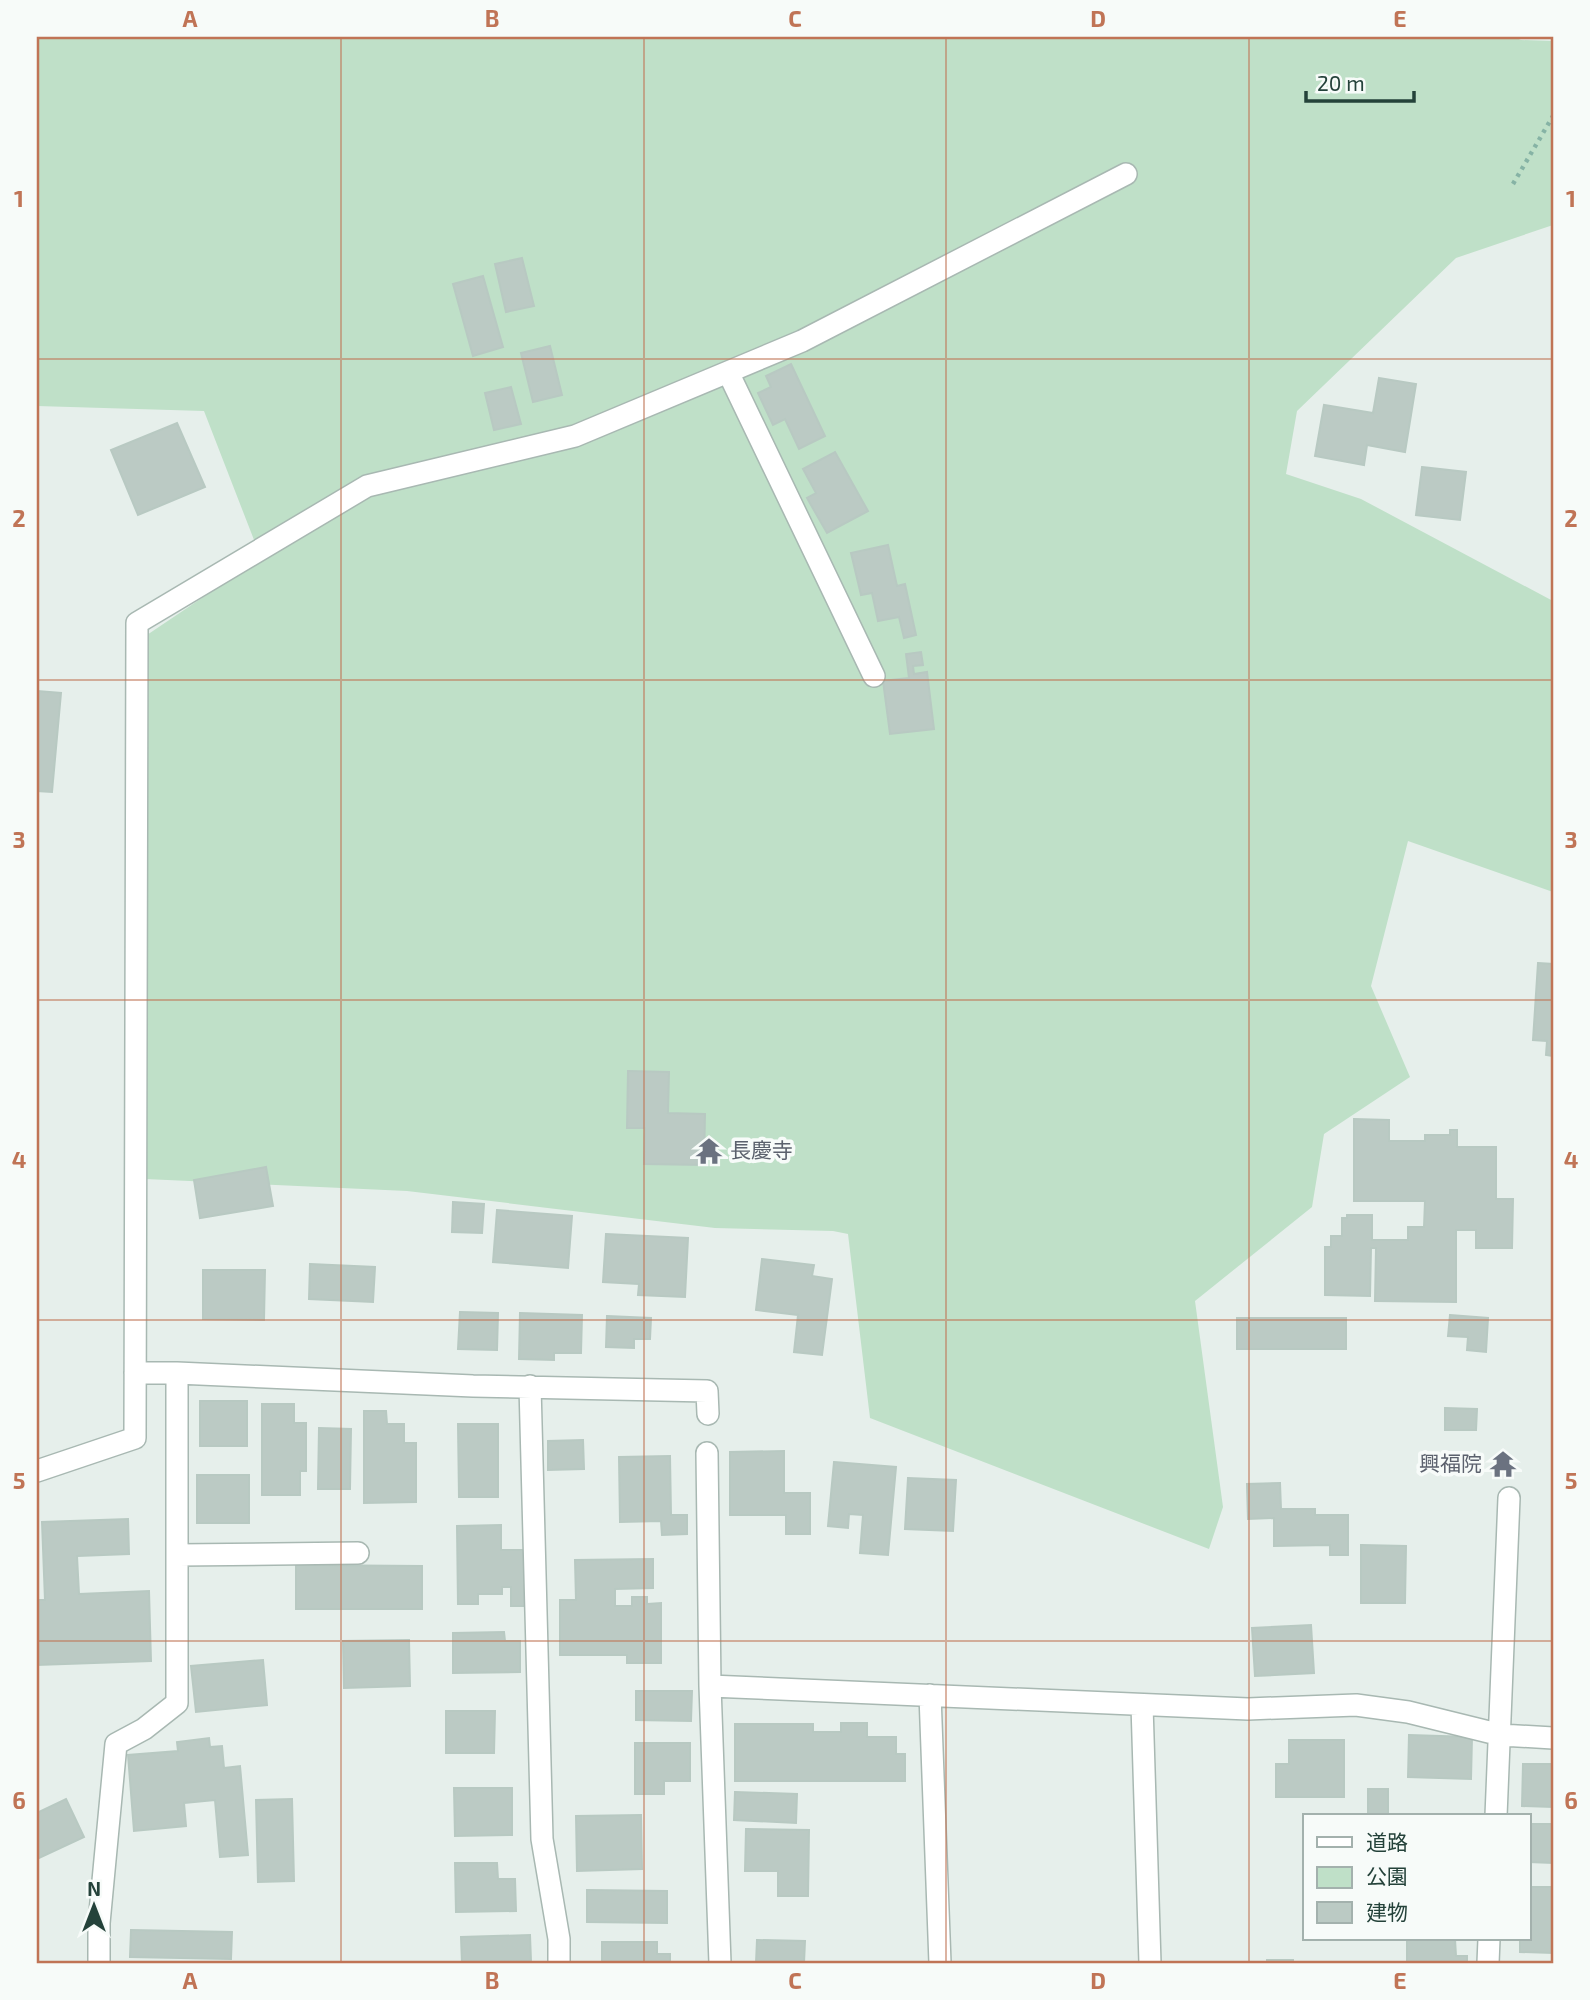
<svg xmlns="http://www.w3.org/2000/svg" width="1590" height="2000" viewBox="0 0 1590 2000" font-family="'Exo 2','Noto Sans JP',sans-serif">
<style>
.green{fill:#bfe0c8}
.building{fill:#bbcac4;stroke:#b8c9c2;stroke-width:2}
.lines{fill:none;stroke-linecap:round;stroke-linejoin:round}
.minor-casing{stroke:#a8b8b2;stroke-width:24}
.path{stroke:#86b3a5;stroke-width:4.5;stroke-dasharray:3.5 5;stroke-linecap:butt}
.minor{stroke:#fff;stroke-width:21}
.grid{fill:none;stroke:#c07456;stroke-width:2;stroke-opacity:0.55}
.labels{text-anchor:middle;stroke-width:7;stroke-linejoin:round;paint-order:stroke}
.worship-label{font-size:21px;fill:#5b616d;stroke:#f7fbf9;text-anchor:start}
.neatline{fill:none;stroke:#c07456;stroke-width:2.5}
.grid-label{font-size:23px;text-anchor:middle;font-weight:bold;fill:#c07456}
</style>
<rect width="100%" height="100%" fill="#e6efeb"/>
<path class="green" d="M 37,37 L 1514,37 L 1521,40 L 1553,41 L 1553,225 L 1456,258 L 1297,411 L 1286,474 L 1361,499 L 1553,601 L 1553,892 L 1408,841 L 1371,986 L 1410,1077 L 1324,1134 L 1312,1207 L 1195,1301 L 1223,1507 L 1209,1549 L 870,1418 L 848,1234 L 833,1231 L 715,1228 L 407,1191 L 145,1179 L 144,637 L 261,558 L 204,411 L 37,406 Z"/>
<path class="building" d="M 522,258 L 534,306 L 506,312 L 495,264 Z
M 483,276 L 503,347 L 473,356 L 453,284 Z
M 550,346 L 562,395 L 533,402 L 521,353 Z
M 791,364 L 825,436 L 799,449 L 785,419 L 773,425 L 758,393 L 771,387 L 766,376 Z
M 1379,378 L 1416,384 L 1405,452 L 1367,445 L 1364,465 L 1315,456 L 1324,405 L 1373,413 Z
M 511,387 L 521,424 L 494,430 L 485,393 Z
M 177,423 L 205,487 L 138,515 L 111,450 Z
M 835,452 L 868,511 L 827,533 L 807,498 L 816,493 L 803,469 Z
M 1422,467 L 1466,472 L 1460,520 L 1416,515 Z
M 888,545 L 897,586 L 905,584 L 916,635 L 904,638 L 899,617 L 878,621 L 872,593 L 861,595 L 851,553 Z
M 921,652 L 923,665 L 913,666 L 914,674 L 927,672 L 934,729 L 890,734 L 883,681 L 909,678 L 906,654 Z
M 37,691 L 61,693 L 52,792 L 37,791 Z
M 1538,963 L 1553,964 L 1553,1056 L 1546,1055 L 1547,1041 L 1533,1040 Z
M 628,1071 L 669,1072 L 668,1113 L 705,1114 L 704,1165 L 644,1164 L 645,1128 L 627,1128 Z
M 1354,1119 L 1389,1120 L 1389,1141 L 1425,1141 L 1425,1135 L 1450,1135 L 1450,1130 L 1457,1130 L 1457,1147 L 1496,1147 L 1496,1199 L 1513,1199 L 1512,1248 L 1476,1248 L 1476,1230 L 1456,1230 L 1456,1302 L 1375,1301 L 1376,1248 L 1371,1248 L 1370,1296 L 1325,1295 L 1325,1247 L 1331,1247 L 1331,1236 L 1342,1236 L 1342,1218 L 1347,1218 L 1347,1215 L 1372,1215 L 1372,1240 L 1408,1240 L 1408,1227 L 1424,1227 L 1425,1201 L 1354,1201 Z
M 266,1167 L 273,1206 L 200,1218 L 194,1180 Z
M 453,1202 L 484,1204 L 482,1233 L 452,1232 Z
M 497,1210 L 572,1216 L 568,1268 L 493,1262 Z
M 606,1234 L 688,1238 L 685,1297 L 638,1295 L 639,1284 L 603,1282 Z
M 762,1259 L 814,1265 L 812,1276 L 832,1279 L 822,1355 L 794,1352 L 798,1315 L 756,1310 Z
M 310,1264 L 375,1267 L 373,1302 L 309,1299 Z
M 203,1270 L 265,1270 L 264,1320 L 203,1319 Z
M 460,1312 L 498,1313 L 497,1350 L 458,1349 Z
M 520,1313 L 582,1315 L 581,1353 L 554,1353 L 554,1360 L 519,1359 Z
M 1450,1315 L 1488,1318 L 1486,1352 L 1467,1350 L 1468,1337 L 1448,1336 Z
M 607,1316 L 651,1318 L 650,1339 L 634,1339 L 634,1348 L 606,1347 Z
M 1237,1318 L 1346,1318 L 1346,1349 L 1237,1349 Z
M 200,1401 L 247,1401 L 247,1446 L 200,1446 Z
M 262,1404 L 294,1404 L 294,1423 L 306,1423 L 306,1471 L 300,1471 L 300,1495 L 262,1495 Z
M 1445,1408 L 1477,1409 L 1476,1430 L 1445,1430 Z
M 364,1411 L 386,1411 L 387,1424 L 404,1424 L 404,1443 L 416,1443 L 416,1502 L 364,1503 Z
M 458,1424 L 498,1424 L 498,1497 L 459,1497 Z
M 319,1428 L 351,1429 L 350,1489 L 318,1489 Z
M 583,1440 L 584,1469 L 548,1470 L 548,1441 Z
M 784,1451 L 784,1493 L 810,1493 L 810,1534 L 786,1534 L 786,1515 L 730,1515 L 730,1452 Z
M 670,1456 L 671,1515 L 687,1515 L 687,1534 L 662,1535 L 661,1521 L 620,1522 L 619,1457 Z
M 834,1462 L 896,1467 L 888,1555 L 860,1553 L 863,1515 L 849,1514 L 848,1528 L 828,1526 Z
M 197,1475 L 249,1475 L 249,1523 L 197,1523 Z
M 908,1478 L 956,1480 L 953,1531 L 905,1529 Z
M 1280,1483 L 1281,1509 L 1315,1509 L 1315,1515 L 1348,1515 L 1348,1555 L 1330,1555 L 1330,1545 L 1274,1546 L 1274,1518 L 1248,1519 L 1247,1484 Z
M 128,1519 L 129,1554 L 77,1556 L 79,1594 L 149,1591 L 151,1661 L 37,1665 L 37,1600 L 45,1600 L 42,1522 Z
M 501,1525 L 501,1550 L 528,1550 L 529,1606 L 511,1606 L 511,1587 L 502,1587 L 502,1594 L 478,1594 L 478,1604 L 458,1604 L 457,1526 Z
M 1361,1545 L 1406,1546 L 1405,1603 L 1361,1603 Z
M 653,1559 L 653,1588 L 615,1589 L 615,1606 L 632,1606 L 632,1597 L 647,1597 L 647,1604 L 661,1603 L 661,1663 L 627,1663 L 627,1655 L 560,1655 L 560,1600 L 576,1600 L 575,1560 Z
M 296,1565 L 422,1566 L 422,1609 L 296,1609 Z
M 1311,1625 L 1314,1673 L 1255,1676 L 1252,1628 Z
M 504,1632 L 505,1641 L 520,1641 L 520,1672 L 453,1673 L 453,1633 Z
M 409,1640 L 410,1686 L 344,1688 L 343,1641 Z
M 263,1660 L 267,1705 L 196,1712 L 191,1666 Z
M 636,1691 L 692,1691 L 691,1721 L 636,1720 Z
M 446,1711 L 495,1711 L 494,1753 L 446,1753 Z
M 841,1723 L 867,1723 L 867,1737 L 896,1737 L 896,1754 L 905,1754 L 905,1781 L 735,1781 L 735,1724 L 813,1724 L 813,1732 L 841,1732 Z
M 1409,1735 L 1472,1737 L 1471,1779 L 1408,1777 Z
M 209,1738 L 210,1747 L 222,1746 L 224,1768 L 240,1766 L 248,1855 L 220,1857 L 215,1800 L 184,1803 L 186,1826 L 134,1831 L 128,1755 L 178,1751 L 177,1742 Z
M 1289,1740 L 1344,1740 L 1344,1797 L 1276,1797 L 1276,1764 L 1289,1764 Z
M 635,1743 L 690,1743 L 690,1781 L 664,1781 L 664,1794 L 635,1794 Z
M 1523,1764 L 1553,1764 L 1553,1807 L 1522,1806 Z
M 454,1788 L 512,1788 L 512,1835 L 455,1836 Z
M 1368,1789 L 1388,1789 L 1388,1815 L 1468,1816 L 1368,1816 Z
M 735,1792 L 797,1794 L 796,1823 L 734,1820 Z
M 66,1799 L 84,1837 L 37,1859 L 37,1813 Z
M 292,1799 L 294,1881 L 258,1882 L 256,1800 Z
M 641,1815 L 642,1869 L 577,1871 L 576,1816 Z
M 1529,1824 L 1553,1824 L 1553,1863 L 1529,1862 Z
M 746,1829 L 809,1830 L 808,1896 L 778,1896 L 778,1871 L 745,1871 Z
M 455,1863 L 497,1863 L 498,1879 L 515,1879 L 516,1911 L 456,1912 Z
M 1529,1887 L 1553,1887 L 1553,1953 L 1520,1952 L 1520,1939 L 1529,1939 Z
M 587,1890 L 667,1891 L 667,1923 L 587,1922 Z
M 131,1930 L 232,1932 L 231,1959 L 130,1957 Z
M 530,1935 L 531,1961 L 462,1963 L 461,1937 Z
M 1407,1939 L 1455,1939 L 1456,1956 L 1467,1956 L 1467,1963 L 1407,1963 Z
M 757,1940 L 805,1941 L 804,1963 L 756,1963 Z
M 602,1942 L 657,1942 L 657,1954 L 670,1954 L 670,1963 L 602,1963 Z
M 1267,1960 L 1293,1960 L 1293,1963 L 1267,1963 Z"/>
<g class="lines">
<defs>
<path id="minor" d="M 728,372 L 874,676
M 135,1373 L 177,1373
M 530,1386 L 542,1839 L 559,1939 L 559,1963
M 707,1453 L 710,1686 L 720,1963
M 37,1471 L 135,1438 L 137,623 L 367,486 L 575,436 L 802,341 L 1126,174
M 178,1555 L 358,1553
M 710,1686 L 1248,1709 L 1356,1705 L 1408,1712 L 1501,1735 L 1553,1738
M 930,1695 L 940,1963
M 1142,1705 L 1150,1963
M 1496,1816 L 1509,1498
M 99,1963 L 99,1923 L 116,1744 L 144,1729 L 177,1703 L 177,1373 L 473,1386 L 707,1391 L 708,1414
M 1488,1963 L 1489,1939"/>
</defs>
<use href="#minor" class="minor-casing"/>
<path class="path" d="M 1513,184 L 1553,116"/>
<use href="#minor" class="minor"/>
</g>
<path class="grid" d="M 341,37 L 341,1963M 644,37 L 644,1963M 946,37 L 946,1963M 1249,37 L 1249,1963M 37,359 L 1553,359M 37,680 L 1553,680M 37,1000 L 1553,1000M 37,1320 L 1553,1320M 37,1641 L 1553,1641"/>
<defs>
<symbol id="temple-bare" viewBox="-9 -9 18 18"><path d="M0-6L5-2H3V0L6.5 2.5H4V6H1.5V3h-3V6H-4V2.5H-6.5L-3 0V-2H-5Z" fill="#6b7280" stroke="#f7fbf9" stroke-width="2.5" paint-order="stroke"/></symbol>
</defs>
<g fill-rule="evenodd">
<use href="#temple-bare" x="690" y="1132" width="38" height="38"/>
<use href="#temple-bare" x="1484" y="1445" width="38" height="38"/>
</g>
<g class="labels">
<g class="worship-label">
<text x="730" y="1158">長慶寺</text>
<text x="1482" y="1471" text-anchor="end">興福院</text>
</g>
</g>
<rect width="1590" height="2000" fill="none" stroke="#f7fbf9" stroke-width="77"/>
<rect x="1303" y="1814" width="228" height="126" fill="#f7fbf9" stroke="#a3b1ad" stroke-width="2"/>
<rect x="1317" y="1837" width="35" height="10" fill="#ffffff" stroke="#a3b1ad" stroke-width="2"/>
<text x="1366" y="1850" font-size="21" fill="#24423a">道路</text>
<rect x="1317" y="1867" width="35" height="21" fill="#bfe0c8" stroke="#a3b1ad" stroke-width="2"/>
<text x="1366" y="1884" font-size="21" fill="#24423a">公園</text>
<rect x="1317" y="1902" width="35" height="21" fill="#bbcac4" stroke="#a3b1ad" stroke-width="2"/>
<text x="1366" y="1920" font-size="21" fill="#24423a">建物</text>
<g transform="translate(94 1906)" stroke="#f7fbf9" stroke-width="5" paint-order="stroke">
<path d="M0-5L12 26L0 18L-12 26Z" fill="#24423a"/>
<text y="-10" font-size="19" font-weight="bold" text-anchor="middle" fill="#24423a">N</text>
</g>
<path d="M1306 91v10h108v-10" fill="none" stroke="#24423a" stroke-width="3.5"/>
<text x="1317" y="91" font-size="21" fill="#24423a" stroke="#f7fbf9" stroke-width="5" paint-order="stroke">20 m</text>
<rect x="38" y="38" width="1514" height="1924" class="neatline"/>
<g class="grid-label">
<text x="190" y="27">A</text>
<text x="492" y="27">B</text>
<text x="795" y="27">C</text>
<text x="1098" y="27">D</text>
<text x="1400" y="27">E</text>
<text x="19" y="207">1</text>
<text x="1571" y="207">1</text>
<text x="19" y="527">2</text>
<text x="1571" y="527">2</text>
<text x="19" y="848">3</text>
<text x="1571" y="848">3</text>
<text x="19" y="1168">4</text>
<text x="1571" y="1168">4</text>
<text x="19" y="1489">5</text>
<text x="1571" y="1489">5</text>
<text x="19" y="1809">6</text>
<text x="1571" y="1809">6</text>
<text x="190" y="1989">A</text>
<text x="492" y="1989">B</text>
<text x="795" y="1989">C</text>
<text x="1098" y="1989">D</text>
<text x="1400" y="1989">E</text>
</g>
</svg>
